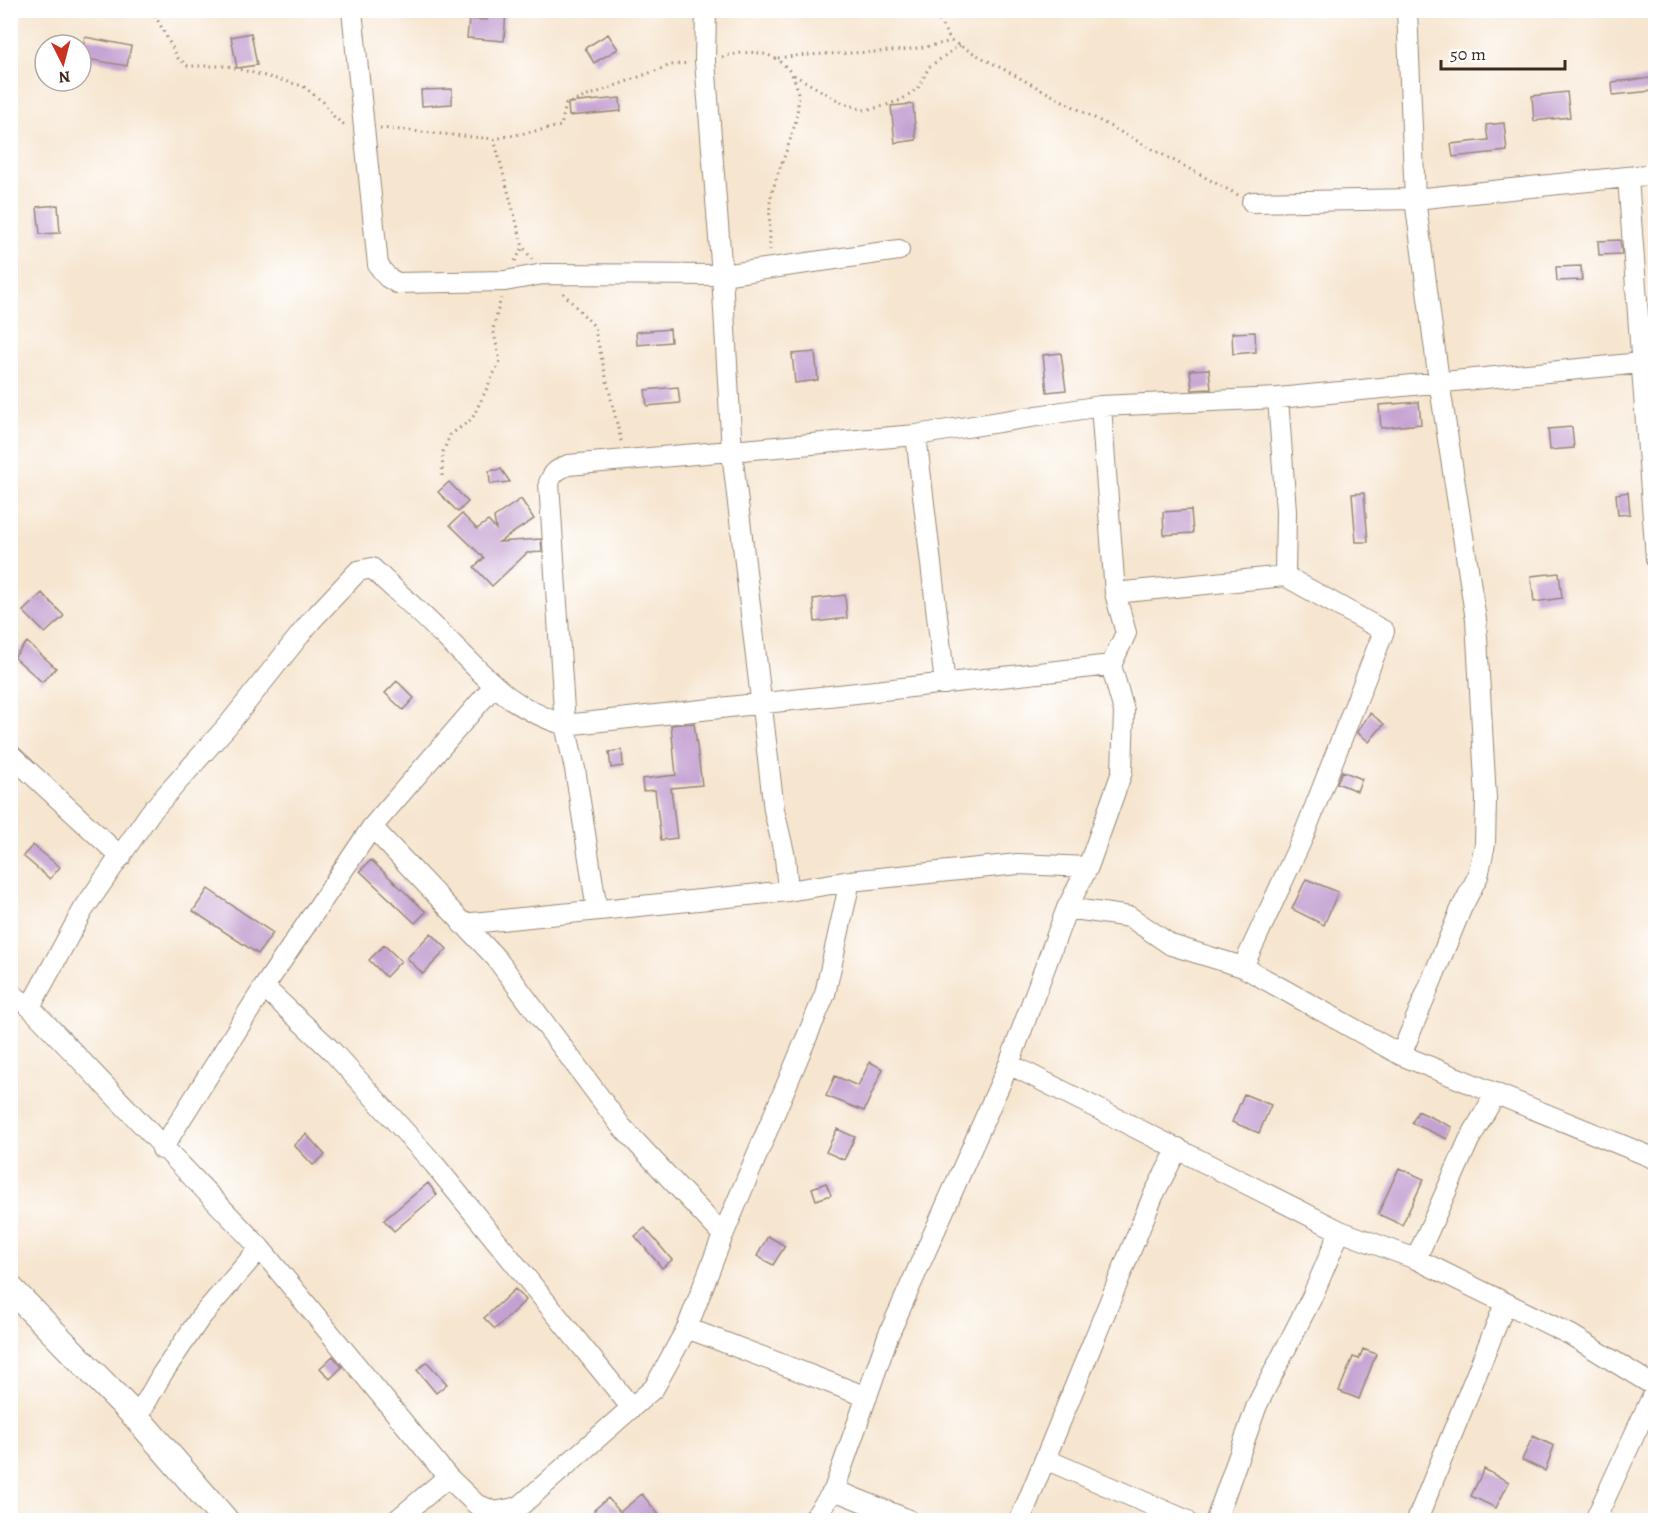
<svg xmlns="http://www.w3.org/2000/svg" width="1666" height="1531" viewBox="0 0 1666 1531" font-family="Alegreya,serif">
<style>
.building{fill:#c4a1d1}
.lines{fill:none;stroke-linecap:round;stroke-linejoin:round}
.minor-casing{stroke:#988876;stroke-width:22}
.tertiary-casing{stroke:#988876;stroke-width:28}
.path{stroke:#988876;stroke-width:3;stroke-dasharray:1.5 4.5;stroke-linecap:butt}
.minor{stroke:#fff;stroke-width:20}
.tertiary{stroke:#fff;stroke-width:26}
</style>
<rect width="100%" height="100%" fill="#fff"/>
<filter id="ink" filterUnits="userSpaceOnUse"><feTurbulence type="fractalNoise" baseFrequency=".0167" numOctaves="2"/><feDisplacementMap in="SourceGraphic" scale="12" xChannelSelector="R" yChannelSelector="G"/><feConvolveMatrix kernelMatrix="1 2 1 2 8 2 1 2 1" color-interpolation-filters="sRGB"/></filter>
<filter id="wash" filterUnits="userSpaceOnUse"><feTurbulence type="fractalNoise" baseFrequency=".008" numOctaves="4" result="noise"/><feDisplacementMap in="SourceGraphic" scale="24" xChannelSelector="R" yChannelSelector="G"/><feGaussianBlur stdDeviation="1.35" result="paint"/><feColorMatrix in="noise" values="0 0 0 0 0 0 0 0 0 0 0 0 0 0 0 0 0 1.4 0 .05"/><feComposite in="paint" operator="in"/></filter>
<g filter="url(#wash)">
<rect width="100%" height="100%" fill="#f6e5cf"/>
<g id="blocks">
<path class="building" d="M 492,10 L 506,10 L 504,41 L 467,38 L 469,19 L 487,20 Z
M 251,33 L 257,65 L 237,68 L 231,37 Z
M 608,34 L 618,49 L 594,63 L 585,48 Z
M 85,37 L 131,46 L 127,66 L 81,58 Z
M 1651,78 L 1652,91 L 1613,95 L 1612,82 Z
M 452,89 L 452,104 L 422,106 L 421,90 Z
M 1567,92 L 1570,117 L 1534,121 L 1532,96 Z
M 620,98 L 621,111 L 569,116 L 568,103 Z
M 913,104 L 916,140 L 895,143 L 891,106 Z
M 1504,123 L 1507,151 L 1453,157 L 1451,144 L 1488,140 L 1486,125 Z
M 58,205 L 60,233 L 40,234 L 37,207 Z
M 1620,240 L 1622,254 L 1599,255 L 1598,241 Z
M 1581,266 L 1582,280 L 1557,281 L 1556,267 Z
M 670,329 L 671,342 L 637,345 L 636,332 Z
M 1255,332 L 1256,352 L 1233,354 L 1232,333 Z
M 815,352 L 818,380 L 795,383 L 792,354 Z
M 1061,353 L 1066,390 L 1047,392 L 1043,355 Z
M 1209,369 L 1211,389 L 1192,390 L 1190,370 Z
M 678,387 L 680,403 L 647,406 L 645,390 Z
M 1419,402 L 1421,424 L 1381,428 L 1379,405 Z
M 1572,427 L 1574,448 L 1550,450 L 1548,429 Z
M 501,469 L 510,482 L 490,484 L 489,471 Z
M 449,482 L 468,502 L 458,512 L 438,492 Z
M 1628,492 L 1630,514 L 1618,515 L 1616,494 Z
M 1364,493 L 1368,542 L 1356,542 L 1352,494 Z
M 521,499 L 534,519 L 499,542 L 541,539 L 542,552 L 527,553 L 492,586 L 474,567 L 484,558 L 450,525 L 462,514 L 477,529 L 488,521 L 496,529 L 494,517 Z
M 1191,510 L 1193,533 L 1164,535 L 1163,512 Z
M 1559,573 L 1562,598 L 1534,602 L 1531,576 Z
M 42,593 L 64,616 L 45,633 L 23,611 Z
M 845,595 L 847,618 L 815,622 L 813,599 Z
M 27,642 L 56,668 L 42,682 L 14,657 Z
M 397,681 L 414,698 L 403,710 L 385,693 Z
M 1370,713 L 1384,724 L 1369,742 L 1357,732 Z
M 694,723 L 702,785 L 671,788 L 677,838 L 661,840 L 655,790 L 643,791 L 642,779 L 676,775 L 671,725 Z
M 622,750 L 623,766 L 611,768 L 609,752 Z
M 1342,771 L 1362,779 L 1357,791 L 1337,783 Z
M 33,845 L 60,867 L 50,879 L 23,856 Z
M 371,860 L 426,912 L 415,923 L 360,871 Z
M 1306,879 L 1338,892 L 1324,925 L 1292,909 Z
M 208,889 L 273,933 L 258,954 L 193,911 Z
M 431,933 L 447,949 L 423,974 L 407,958 Z
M 384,945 L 401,961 L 386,977 L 369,960 Z
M 870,1062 L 883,1069 L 864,1111 L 826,1096 L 835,1076 L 858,1086 Z
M 1244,1094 L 1271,1105 L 1259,1133 L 1232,1122 Z
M 1418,1111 L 1452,1127 L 1447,1139 L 1412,1123 Z
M 837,1129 L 855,1137 L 844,1160 L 826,1152 Z
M 306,1134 L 325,1155 L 313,1165 L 294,1145 Z
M 1399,1168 L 1424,1179 L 1402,1225 L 1378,1214 Z
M 428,1183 L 437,1195 L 394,1231 L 384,1220 Z
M 826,1183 L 831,1195 L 816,1200 L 812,1188 Z
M 645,1228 L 672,1260 L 662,1268 L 635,1236 Z
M 768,1236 L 785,1246 L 773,1265 L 757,1256 Z
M 515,1289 L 526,1300 L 495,1329 L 484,1318 Z
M 1363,1349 L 1376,1354 L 1359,1399 L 1339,1391 L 1353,1357 L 1359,1359 Z
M 333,1356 L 342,1367 L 330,1379 L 320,1368 Z
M 427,1362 L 447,1384 L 436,1393 L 417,1370 Z
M 1533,1436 L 1554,1446 L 1545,1471 L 1522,1460 Z
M 1484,1469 L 1509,1482 L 1496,1508 L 1471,1496 Z
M 642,1494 L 659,1515 L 652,1521 L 604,1521 L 594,1510 L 608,1498 L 620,1512 Z"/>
</g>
</g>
<g filter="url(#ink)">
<use href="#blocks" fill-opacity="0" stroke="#988876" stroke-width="1.5"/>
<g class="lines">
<defs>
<path id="minor" d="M 352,10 L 378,265 L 387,277 L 397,283 L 505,281 L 543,274 L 722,275 L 899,250
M 706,10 L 705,61 L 722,275 L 732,452 L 774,810 L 785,857 L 788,891
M 1628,178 L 1656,559
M 1252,202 L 1415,199 L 1656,174
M 1278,398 L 1286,511 L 1285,576
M 916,435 L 945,684
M 1115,593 L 1285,576 L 1384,631 L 1303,837 L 1243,967
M 10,754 L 121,857
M 372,827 L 496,958 L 621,1126 L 723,1235
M 1067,908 L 1130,917 L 1171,945 L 1243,967 L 1401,1055 L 1656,1159
M 597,910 L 575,769 L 565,725 L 549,483 C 553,472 557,470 568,465 L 916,435 L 1101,406 L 1278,398 L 1641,363
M 462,924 L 788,891 L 850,881 L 1018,864 L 1088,867
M 264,987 L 331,1050 L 434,1164 L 631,1407
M 10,993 L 30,1007 L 260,1248 L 448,1477
M 30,1007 L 83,910 L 150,813 L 229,724 L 311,621 L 358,571 L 372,568 C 395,590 420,612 443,635 C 486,676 505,706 565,725 L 1111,665
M 1401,1055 L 1461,909 L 1478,876 L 1485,844 L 1486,799 L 1476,620 L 1439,381 L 1415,199 L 1407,10
M 1009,1064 L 1340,1231 L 1416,1259 L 1571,1335 L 1656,1387
M 162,1149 L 264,987 L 372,827 L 493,687
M 1416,1259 L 1469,1140 L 1495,1095
M 687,1328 L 867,1397
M 137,1418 L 162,1374 L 200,1318 L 260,1248
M 1045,1459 L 1186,1520
M 834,1490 L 909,1520
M 397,1520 L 448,1477 L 476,1504 L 495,1512 L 519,1507 L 654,1388 L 687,1328 L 723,1235 L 825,994 L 850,881
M 813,1520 L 834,1490 L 888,1336 L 1009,1064 L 1067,908 L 1088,867 L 1122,772 L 1124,711 L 1111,665 L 1126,633 L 1115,593 L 1101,406
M 1020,1520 L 1153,1196 L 1178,1148
M 1216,1520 L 1257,1405 L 1312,1297 L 1340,1231
M 1417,1520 L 1505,1304
M 1595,1520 L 1656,1388"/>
<path id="tertiary" d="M 10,1288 L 137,1418 L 225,1520"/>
</defs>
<use href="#minor" class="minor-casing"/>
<use href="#tertiary" class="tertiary-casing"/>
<path class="path" d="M 152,10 L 178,58 L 188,66 L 227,66 L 303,86 L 323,102 L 335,118 L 346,126
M 933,10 L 951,41 L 1238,195
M 722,57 C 746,51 767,48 786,67 C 819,101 775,164 770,203 C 769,218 770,234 770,250
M 778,58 C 836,50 894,57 951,41
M 794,75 L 841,102 L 863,110 L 881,107 L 901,100 L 918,88 L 929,67 L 960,45
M 380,128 L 494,139 L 561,126 L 566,104 L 671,65 L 689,63
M 494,139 L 523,247 L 532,259
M 515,261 L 523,247
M 563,293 L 594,326 L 622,445
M 442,476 L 443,452 L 450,435 L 472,419 L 500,361 L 493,329 L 501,298"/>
<use href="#minor" class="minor"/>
<use href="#tertiary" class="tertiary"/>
</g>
</g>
<rect width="1666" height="1531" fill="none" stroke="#fff" stroke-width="36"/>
<g transform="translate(63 63) rotate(174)"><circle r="28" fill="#ffffff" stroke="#b1aaa5" stroke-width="1.5"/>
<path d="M0-4.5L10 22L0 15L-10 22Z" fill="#c8321e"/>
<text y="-9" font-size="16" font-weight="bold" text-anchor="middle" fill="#3b2a1e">N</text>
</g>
<path d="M1441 60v9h124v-9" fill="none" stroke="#3b2a1e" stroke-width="3"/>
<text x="1450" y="60" font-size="18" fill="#3b2a1e" stroke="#ffffff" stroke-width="4.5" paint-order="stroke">50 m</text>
</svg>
